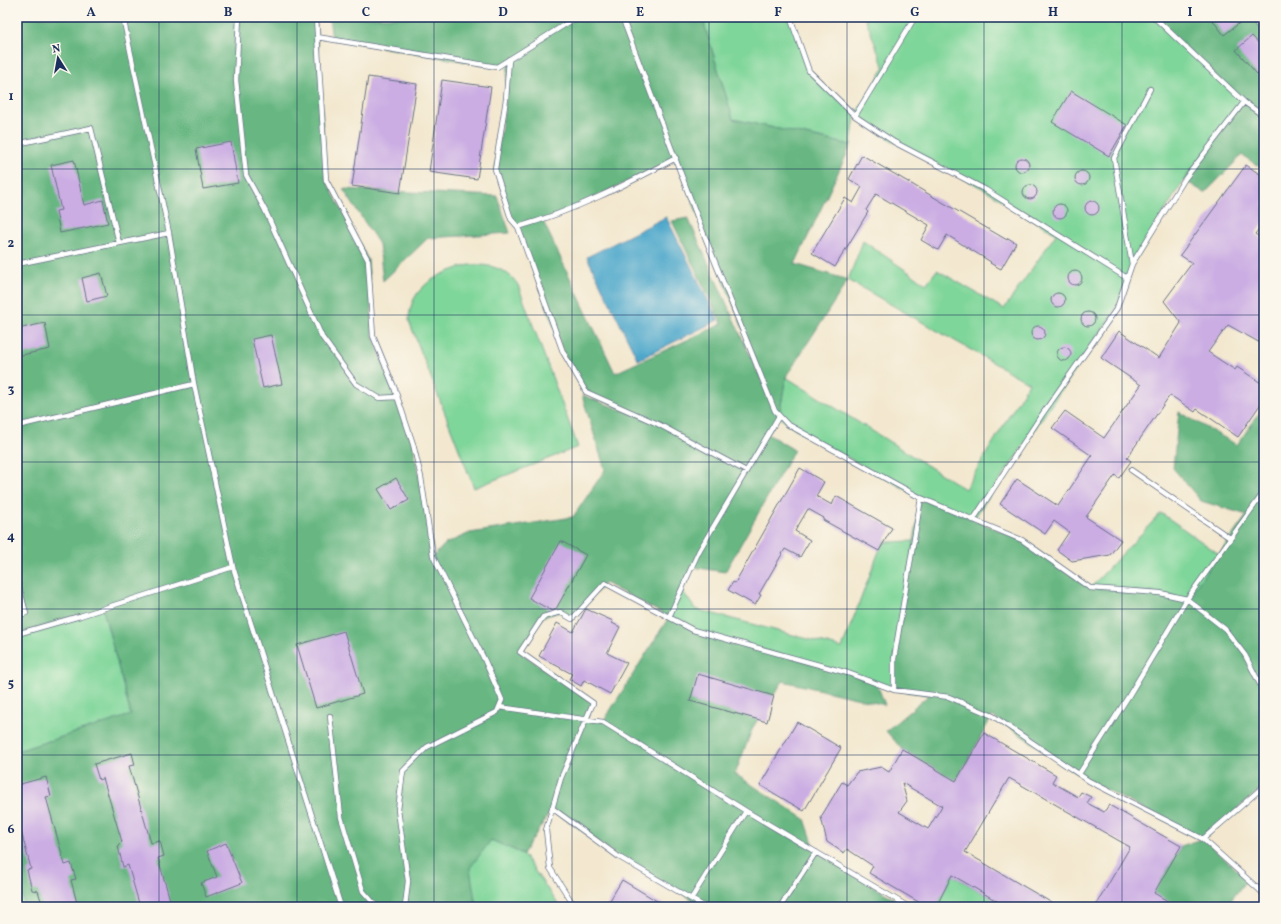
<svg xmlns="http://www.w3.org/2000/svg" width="1281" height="924" viewBox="0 0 1281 924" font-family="Vollkorn,serif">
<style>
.green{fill:#7fd69a;stroke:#4d827c}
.forest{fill:#67b782;stroke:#417370;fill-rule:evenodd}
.water{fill:#4ea7cb;stroke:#346b94}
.building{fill:#cbade3;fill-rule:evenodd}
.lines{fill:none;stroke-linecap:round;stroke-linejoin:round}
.lane-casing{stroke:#677086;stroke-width:6}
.lane{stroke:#fff;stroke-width:4.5}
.grid{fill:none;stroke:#1b2f5e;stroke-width:1;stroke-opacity:0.55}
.neatline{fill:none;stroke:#1b2f5e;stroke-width:1.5}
.grid-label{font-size:13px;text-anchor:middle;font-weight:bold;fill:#1b2f5e}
</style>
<rect width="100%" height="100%" fill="#fbf7ec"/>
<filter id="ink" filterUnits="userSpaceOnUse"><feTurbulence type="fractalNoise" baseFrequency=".025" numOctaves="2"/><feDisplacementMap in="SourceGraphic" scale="8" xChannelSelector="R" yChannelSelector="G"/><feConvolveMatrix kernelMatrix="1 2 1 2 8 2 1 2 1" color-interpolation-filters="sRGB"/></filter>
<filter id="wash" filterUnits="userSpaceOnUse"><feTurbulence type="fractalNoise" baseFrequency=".012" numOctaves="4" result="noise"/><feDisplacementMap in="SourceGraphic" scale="16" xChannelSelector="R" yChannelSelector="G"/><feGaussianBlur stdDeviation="0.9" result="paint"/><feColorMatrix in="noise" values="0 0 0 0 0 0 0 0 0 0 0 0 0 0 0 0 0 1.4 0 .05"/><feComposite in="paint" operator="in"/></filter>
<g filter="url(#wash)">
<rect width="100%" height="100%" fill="#f3e8cf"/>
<path class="green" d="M 622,17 L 686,17 L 624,22 Z
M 702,17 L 790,17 L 809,71 L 855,115 L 884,68 L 865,17 L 1154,17 L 1244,102 L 1184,180 L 1132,264 L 1117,308 L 973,520 L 921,498 L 787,424 L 779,416 L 786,377 L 965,489 L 1029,383 L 848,280 L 863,241 L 926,284 L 937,270 L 1004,309 L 1056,234 L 986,190 L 894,142 L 855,116 L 851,145 L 733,119 Z
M 470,265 C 489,264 507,268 518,285 L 578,447 L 474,488 L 409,321 C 409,286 440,272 470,265 Z
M 1161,513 L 1219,554 L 1264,692 L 1090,588 Z
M 914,541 L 894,690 L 693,630 L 669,617 L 682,590 L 695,609 L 842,648 L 879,551 L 885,542 Z
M 103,609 L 131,716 L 17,751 L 17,634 Z
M 491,840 L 523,854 L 560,907 L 476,907 L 469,868 Z
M 952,875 L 1007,907 L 936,907 Z
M 17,876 L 25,907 L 17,907 Z"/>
<path class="forest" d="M 17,17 L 316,17 L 326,180 L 368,260 L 373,336 L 413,444 L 434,556 L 445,544 L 470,533 L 573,517 L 605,470 L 582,395 L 647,420 L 586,392 L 563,352 L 518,227 L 511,219 L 495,169 L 506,99 L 508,60 L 497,67 L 332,39 L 329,17 L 622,17 L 624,22 L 702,17 L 733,119 L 851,145 L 795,264 L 848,280 L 786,377 L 779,416 L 768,434 L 794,450 L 725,572 L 692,567 L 669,617 L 693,630 L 848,673 L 877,684 L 885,705 L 783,681 L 753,727 L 735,774 L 805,819 L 816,852 L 908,907 L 705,907 L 619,857 L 552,809 L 523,854 L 491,840 L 470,868 L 476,907 L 25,907 L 17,876 L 17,751 L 131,715 L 103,609 L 17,634 ZM 676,159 L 775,411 L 688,218 L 672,221 L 722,324 L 615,373 L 543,221 ZM 605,583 L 669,617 L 603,722 L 587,720 L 593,703 L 520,652 L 543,617 L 560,612 L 572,619 Z
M 1154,17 L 1264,17 L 1264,170 L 1242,155 L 1205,193 L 1184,180 L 1244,102 Z
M 343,189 L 497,196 L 510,233 L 428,238 L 383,281 L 379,244 Z
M 1264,406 L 1264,786 L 1203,839 L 1247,879 L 1226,907 L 1178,907 L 1149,893 L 1155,890 L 1173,860 L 1172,852 L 1176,855 L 1181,846 L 1202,839 L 1089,781 L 992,716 L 958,778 L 960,784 L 902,749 L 886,731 L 929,695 L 894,690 L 894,659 L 921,498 L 1022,540 L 1090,588 L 1160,593 L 1187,599 L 1247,515 L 1201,501 L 1173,468 L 1179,412 L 1237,445 Z"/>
<path class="water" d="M 666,217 L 718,320 L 638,360 L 587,257 Z"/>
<g id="blocks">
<path class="building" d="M 1210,17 L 1247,17 L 1224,35 Z
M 1252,36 L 1264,49 L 1264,82 L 1236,50 Z
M 368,77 L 417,84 L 400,193 L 352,186 Z
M 442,80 L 491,87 L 477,179 L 429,172 Z
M 1071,91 L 1127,125 L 1109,156 L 1052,122 Z
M 231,142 L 238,183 L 203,189 L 196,149 Z
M 862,155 L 1007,240 L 1008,238 L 1016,243 L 1001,269 L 990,263 L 991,262 L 947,235 L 938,250 L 921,240 L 929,225 L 876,194 L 866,210 L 868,212 L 835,267 L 812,253 L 845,198 L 853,203 L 862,187 L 849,179 Z
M1015 165a7 7 0 1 1 14 0a7 7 0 1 1-14 0Z
M 74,160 L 84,205 L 103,200 L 108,223 L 60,233 L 56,211 L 61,210 L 51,165 Z
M 1246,165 L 1264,177 L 1264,222 L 1255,234 L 1264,240 L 1264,345 L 1228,325 L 1208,352 L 1235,370 L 1237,367 L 1264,385 L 1264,399 L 1238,437 L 1197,409 L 1195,412 L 1170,395 L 1127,458 L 1131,461 L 1119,478 L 1115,475 L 1086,517 L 1121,540 L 1110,555 L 1072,561 L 1057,550 L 1069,532 L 1054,521 L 1045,534 L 1000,504 L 1017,479 L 1058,506 L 1092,456 L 1052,428 L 1065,411 L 1104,438 L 1141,385 L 1101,358 L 1119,331 L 1159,358 L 1181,323 L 1164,301 L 1192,263 L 1180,255 Z
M1075 178a7 7 0 1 1 14 0a7 7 0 1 1-14 0Z
M1023 192a7 7 0 1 1 14 0a7 7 0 1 1-14 0Z
M1085 208a7 7 0 1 1 14 0a7 7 0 1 1-14 0Z
M1053 211a7 7 0 1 1 14 0a7 7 0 1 1-14 0Z
M1068 278a7 7 0 1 1 14 0a7 7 0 1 1-14 0Z
M 101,273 L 107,296 L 87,301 L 82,278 Z
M1051 300a7 7 0 1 1 14 0a7 7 0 1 1-14 0Z
M1081 319a7 7 0 1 1 14 0a7 7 0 1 1-14 0Z
M 45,323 L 50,349 L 17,356 L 17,329 Z
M1031 333a7 7 0 1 1 14 0a7 7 0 1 1-14 0Z
M 271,335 L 282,384 L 263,388 L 252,339 Z
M1057 354a7 7 0 1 1 14 0a7 7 0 1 1-14 0Z
M 800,468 L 824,482 L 816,496 L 832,505 L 836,496 L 892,528 L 879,551 L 823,520 L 824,518 L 808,509 L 795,531 L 810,540 L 800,557 L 785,549 L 759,594 L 761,595 L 755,605 L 728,590 L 733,582 L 735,583 Z
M 396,478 L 409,500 L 391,510 L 378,489 Z
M 561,541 L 586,555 L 556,609 L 552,611 L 529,598 Z
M 586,609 L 613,621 L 612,623 L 620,627 L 607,653 L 627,663 L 610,694 L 584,680 L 581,686 L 569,679 L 572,674 L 539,656 L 557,623 L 573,632 Z
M 344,631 L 363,694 L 316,708 L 297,645 Z
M 698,674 L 774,696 L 767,722 L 690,701 Z
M 797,722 L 841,748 L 804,811 L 760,785 Z
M 984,733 L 1056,775 L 1052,782 L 1078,797 L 1081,792 L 1091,797 L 1087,803 L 1104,812 L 1109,805 L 1181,846 L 1154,893 L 1178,907 L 1095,907 L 1130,847 L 1009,778 L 965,852 L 1059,907 L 1007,907 L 952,875 L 936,907 L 927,907 L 869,873 L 873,866 L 847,849 L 844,853 L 827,842 L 821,817 L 842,782 L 847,785 L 857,772 L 881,767 L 889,772 L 902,749 L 956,781 ZM 902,783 L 942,806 L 928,829 L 899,812 L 907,801 Z
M 132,753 L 135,765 L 129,766 L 151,843 L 160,841 L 164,856 L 158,858 L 172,907 L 140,907 L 128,865 L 123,867 L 118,846 L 122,842 L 103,778 L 99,780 L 94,764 Z
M 46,777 L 51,796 L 46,797 L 65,865 L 71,863 L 76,879 L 71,880 L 78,907 L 43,907 L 38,891 L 32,890 L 27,870 L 31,869 L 17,816 L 17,785 Z
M 226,843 L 242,883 L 206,897 L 201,883 L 217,877 L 207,851 Z
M 622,880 L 667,907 L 606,907 Z"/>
</g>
</g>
<g filter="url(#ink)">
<use href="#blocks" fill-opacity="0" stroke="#677086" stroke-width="1"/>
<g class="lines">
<defs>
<path id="lane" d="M 123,17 L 169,233 L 194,384 L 233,567 L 341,907
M 239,17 L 236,80 L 246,175 L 265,210 L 322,337 L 356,384 L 379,398 L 397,397
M 316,17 L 326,180 L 368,260 L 373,336 L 394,387 L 413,444 L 421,477 L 433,556 L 485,661 L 502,700 L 497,712 L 427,747 L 403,771 L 398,810 L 408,881 L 405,907
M 622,17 L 701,227 L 775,411 L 787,424 L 921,498 L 1022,540 L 1090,588 L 1160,593 L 1187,599 L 1225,629 L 1245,655 L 1264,692
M 790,17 L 809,71 L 855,116
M 915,17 L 855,116 L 894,142 L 986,190 L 1127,278
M 1154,17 L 1244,102
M 1252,17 L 1264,33
M 317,37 L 497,67 L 577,17
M 509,59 L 506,99 L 495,169 L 511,219 L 518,227 C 574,211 625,185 676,158
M 17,144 L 91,128 L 119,243
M 518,227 L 563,352 L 586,392 L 658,424 L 746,471
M 17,264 L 169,233
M 1132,264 L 1114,158 L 1150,89
M 17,426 L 194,384
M 1131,470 L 1230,538
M 973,520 L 1041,416 L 1117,308 L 1132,264 L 1184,180 L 1244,102 L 1264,116
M 17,580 L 26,613 L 17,616
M 669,617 L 699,551 L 779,416
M 17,634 L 80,616 L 233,567
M 894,690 L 894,659 L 921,498
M 499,707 L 603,722 L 746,811 L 909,907
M 330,716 L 341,817 L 363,891 L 377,907
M 1079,774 L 1128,697 L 1187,599 L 1264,492
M 552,808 L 619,857 L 705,907
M 1203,839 L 1264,786
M 691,899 L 746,811
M 575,907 L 550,868 L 546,830 L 561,778 L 593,703 L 520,652 L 543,617 L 560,612 L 572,619 L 605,583 L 693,630 L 848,673 L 894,690 L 949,697 L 993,716 L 1089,781 L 1203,839 L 1264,894
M 780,907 L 816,852"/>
</defs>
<use href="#lane" class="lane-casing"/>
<use href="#lane" class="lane"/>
</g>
</g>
<path class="grid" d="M 159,17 L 159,907M 297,17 L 297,907M 434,17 L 434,907M 572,17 L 572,907M 709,17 L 709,907M 847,17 L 847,907M 984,17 L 984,907M 1122,17 L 1122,907M 17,169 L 1264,169M 17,315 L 1264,315M 17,462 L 1264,462M 17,609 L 1264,609M 17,755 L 1264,755"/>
<rect width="1281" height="924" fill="none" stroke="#fbf7ec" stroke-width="44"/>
<g transform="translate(58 58) rotate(349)" stroke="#fbf7ec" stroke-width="3" paint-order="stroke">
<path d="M0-3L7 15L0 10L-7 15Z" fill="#1b2f5e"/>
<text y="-6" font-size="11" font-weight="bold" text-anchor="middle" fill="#1b2f5e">N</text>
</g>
<rect x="22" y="22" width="1237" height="880" class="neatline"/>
<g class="grid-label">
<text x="91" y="16">A</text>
<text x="228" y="16">B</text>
<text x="366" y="16">C</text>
<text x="503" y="16">D</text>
<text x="640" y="16">E</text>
<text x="778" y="16">F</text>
<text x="915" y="16">G</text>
<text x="1053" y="16">H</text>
<text x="1190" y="16">I</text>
<text x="11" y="100">1</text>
<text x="11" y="247">2</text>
<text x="11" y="393">3</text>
<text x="11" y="540">4</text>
<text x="11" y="687">5</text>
<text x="11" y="833">6</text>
</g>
</svg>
